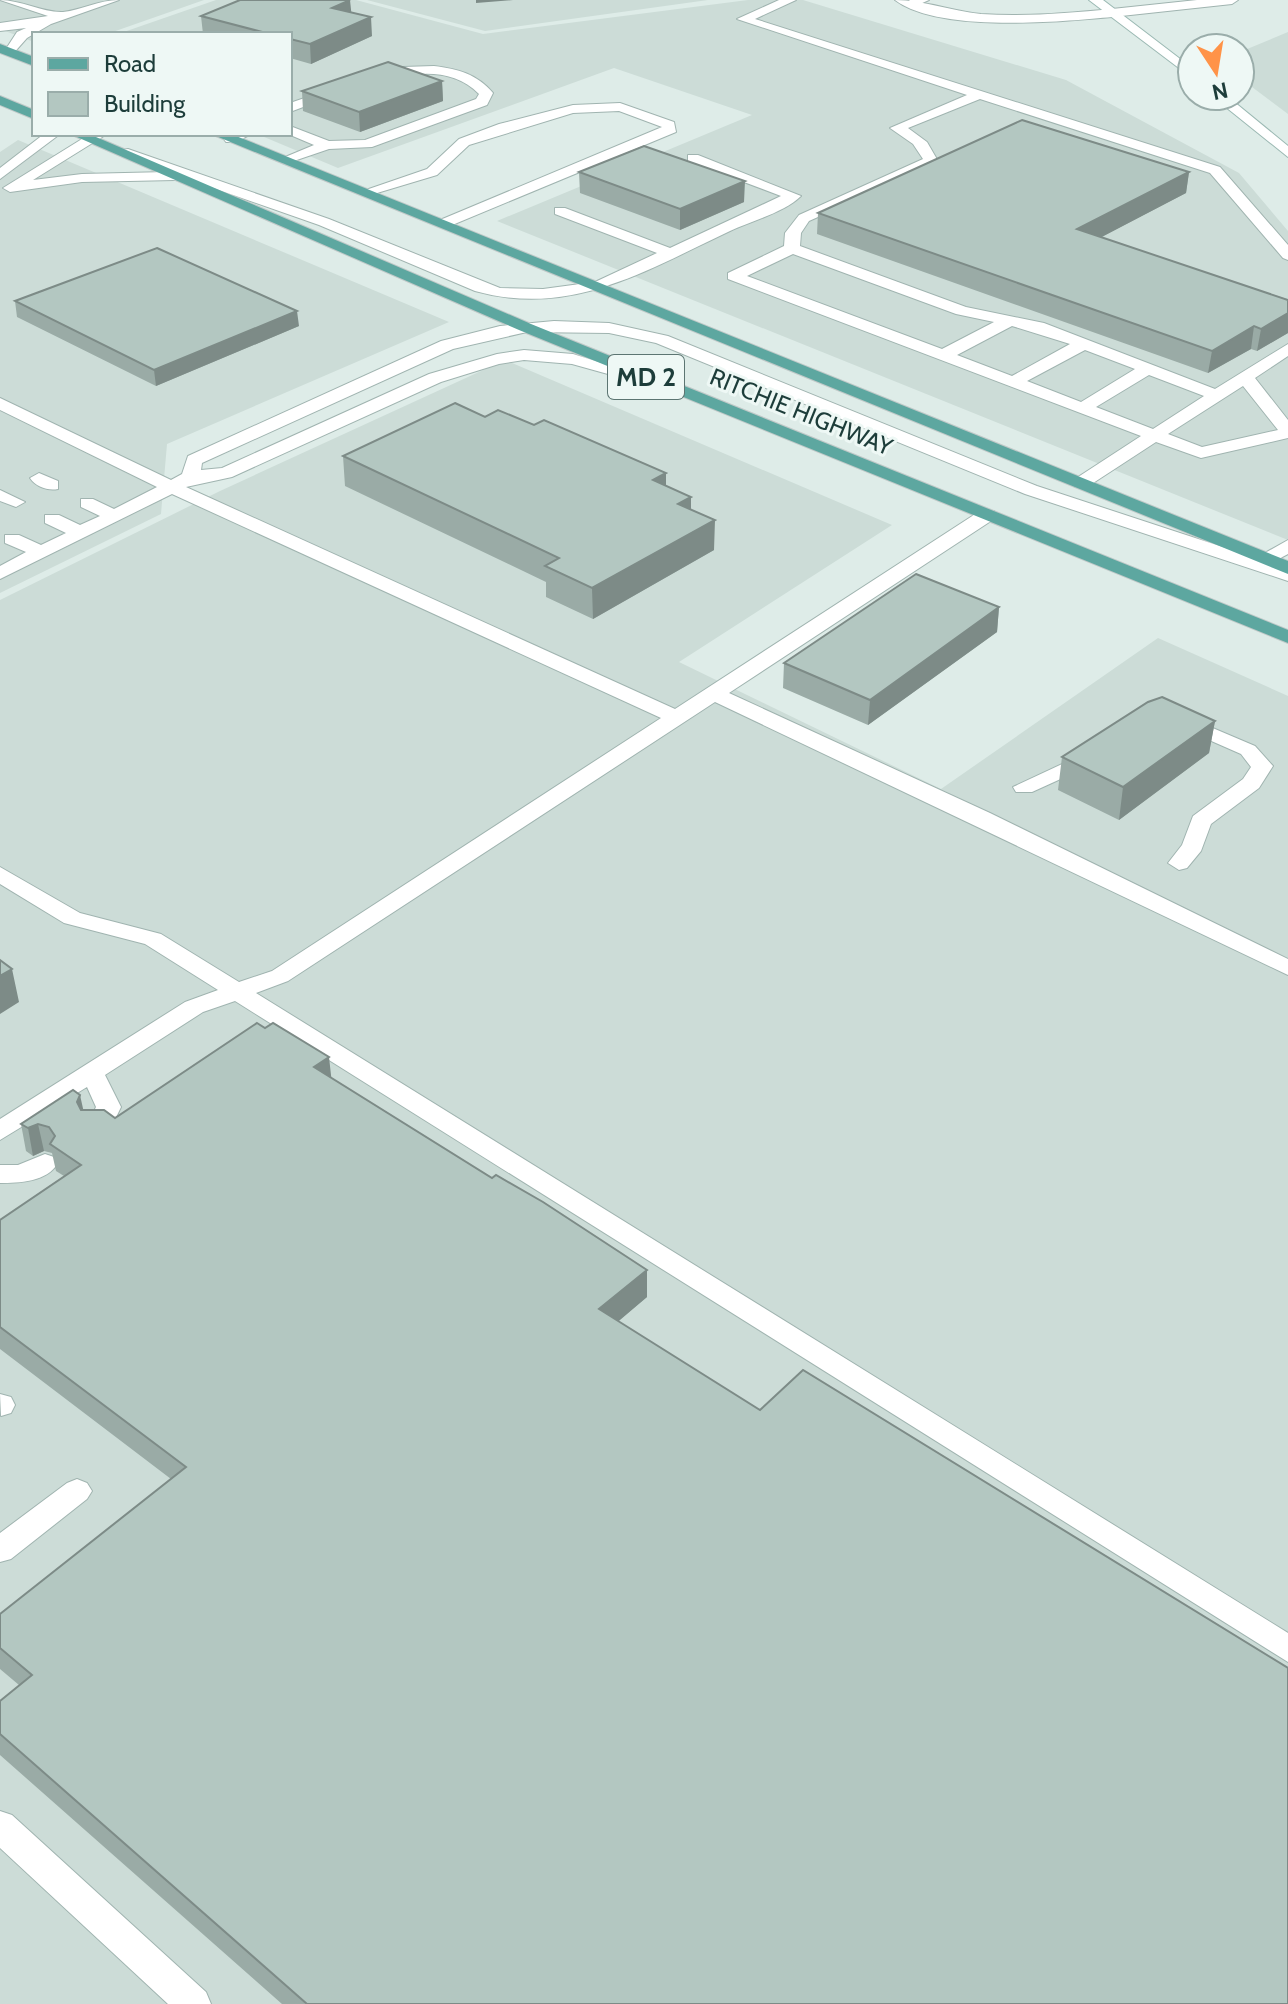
<svg xmlns="http://www.w3.org/2000/svg" width="1288" height="2004" viewBox="0 0 1288 2004" font-family="Cabin,sans-serif">
<style>
.built{fill:#ccdcd7}
.lines{fill:none;stroke-linecap:round;stroke-linejoin:round}
.lane-casing{stroke:#a0b4b0;stroke-width:2}
.street-casing{stroke:#a0b4b0;stroke-width:2}
.secondary-casing{stroke:#9bb9b3;stroke-width:2}
.primary-casing{stroke:#c0c9c8;stroke-width:2}
.lane{fill:#fff;fill-rule:evenodd}
.street{fill:#fff;fill-rule:evenodd}
.secondary{fill:#fff;fill-rule:evenodd}
.primary{fill:#5da7a0;fill-rule:evenodd}
.wall{fill:#9aaba6}
.shaded-wall{fill:#7d8b87}
.building{fill:#b3c7c1;stroke:#7d8b87;stroke-width:2}
.labels{text-anchor:middle;stroke-width:6;stroke-linejoin:round;paint-order:stroke}
.far-street-label{font-size:24px;fill:#1d3d3a;stroke:#eef8f5}
.shield{fill:#eef8f5;stroke:#5c7572;stroke-width:2}
.shield-label{font-size:26px;font-weight:bold;fill:#1d3d3a}
</style>
<rect width="100%" height="100%" fill="#deece8"/>
<path class="built" d="M 0,0 L 204,0 L 107,34 L 34,34 L 34,42 L 0,29 Z
M 216,0 L 356,0 L 483,34 L 748,0 L 803,0 L 1066,80 L 1239,173 L 1288,231 L 1288,540 L 497,221 L 752,115 L 614,68 L 338,168 L 257,134 L 290,134 L 290,34 L 118,34 Z
M 367,0 L 708,0 L 485,31 Z
M 1288,32 L 1288,114 L 1240,78 L 1240,52 Z
M 18,140 L 449,322 L 167,444 L 161,514 L 0,593 L 0,152 Z
M 505,360 L 892,525 L 679,662 L 941,789 L 1158,638 L 1288,696 L 1288,2004 L 0,2004 L 0,600 L 220,491 Z"/>
<g class="lines">
<defs>
<path id="lane" d="M 0,0 C 21,0 44,13 63,12 C 82,10 99,0 119,0 L 51,24 L 27,38 L 11,56 L 4,52 L 17,32 L 26,28 L 0,31 L 0,23 L 48,16 Z
M 779,0 L 796,0 L 755,19 L 1220,167 L 1288,245 L 1288,260 L 1283,258 L 1210,173 L 980,99 L 908,128 L 927,142 L 938,161 L 936,164 L 809,221 L 801,233 L 800,246 L 966,307 L 1044,323 L 1215,389 L 1288,344 L 1288,356 L 1255,378 L 1288,420 L 1288,438 L 1201,458 L 1156,442 L 1087,487 L 1075,487 L 1075,479 L 1141,436 L 728,279 L 728,273 L 784,246 L 785,233 L 799,215 L 923,159 L 913,144 L 890,128 L 967,95 L 737,19 ZM 793,254 L 956,314 L 994,322 L 942,349 L 747,276 ZM 1012,326 L 1070,344 L 1012,376 L 957,355 ZM 1085,350 L 1135,369 L 1081,402 L 1027,381 ZM 1149,375 L 1204,396 L 1153,429 L 1096,407 ZM 1243,386 L 1278,430 L 1202,447 L 1168,434 Z
M 910,0 L 929,0 L 911,8 L 905,4 Z
M 1197,0 L 1238,0 L 1232,4 L 1112,17 L 1106,13 L 1112,9 Z
M 434,66 C 458,69 477,74 493,93 L 487,105 L 372,147 L 329,149 L 285,164 L 278,160 L 314,145 L 288,134 L 290,126 L 329,141 L 365,140 L 476,99 L 479,94 C 451,65 410,73 375,82 L 368,78 L 403,67 Z
M 328,90 L 340,93 L 290,112 L 290,103 Z
M 620,103 L 674,122 L 676,132 L 445,228 L 437,223 L 440,220 L 662,127 L 619,111 L 573,113 L 469,145 L 437,175 L 367,196 L 360,192 L 427,169 L 459,139 L 499,124 L 573,105 Z
M 44,134 L 60,134 L 0,179 L 0,168 Z
M 90,134 L 107,134 L 33,180 L 82,174 L 167,172 L 123,156 L 123,150 L 128,149 L 329,219 L 500,288 L 543,289 L 595,282 L 657,253 L 555,214 L 555,208 L 565,208 L 670,248 L 781,196 L 688,161 L 688,155 L 698,155 L 801,196 C 785,212 752,221 730,231 C 647,270 571,318 475,291 L 319,225 L 182,177 L 175,180 L 82,182 L 10,192 L 3,188 Z
M 231,134 L 251,134 L 236,142 L 226,142 L 224,139 Z
M 554,321 L 609,323 L 668,336 L 1037,486 L 1256,558 L 1288,540 L 1288,554 L 1271,563 L 1288,569 L 1288,581 L 1025,494 L 656,343 L 609,333 L 527,332 L 453,349 L 202,463 L 201,470 L 222,468 L 429,374 L 497,354 L 524,350 L 573,354 L 659,381 L 651,386 L 572,364 L 524,360 L 499,364 L 441,382 L 232,477 L 186,487 L 675,709 L 980,511 L 994,511 L 994,519 L 729,693 L 990,813 L 1288,959 L 1288,975 L 715,702 L 288,981 L 256,993 L 1288,1633 L 1288,1662 L 235,1001 L 203,1012 L 105,1075 L 121,1107 L 107,1136 L 89,1136 L 85,1130 L 96,1107 L 87,1087 L 0,1140 L 0,1119 L 185,1002 L 218,990 L 145,944 L 64,923 L 0,884 L 0,867 L 80,913 L 161,934 L 239,982 L 272,971 L 661,718 L 172,494 L 0,579 L 0,566 L 26,552 L 5,543 L 5,535 L 19,535 L 41,545 L 66,533 L 45,523 L 45,515 L 59,515 L 80,525 L 100,516 L 81,507 L 81,499 L 93,499 L 114,509 L 157,487 L 0,410 L 0,398 L 171,480 L 182,474 L 188,456 L 441,341 L 500,326 Z
M 39,473 L 58,481 L 58,489 C 48,491 36,487 30,478 Z
M 0,490 L 25,502 L 16,507 L 0,501 Z
M 1182,715 L 1255,746 L 1273,766 L 1259,788 L 1211,824 L 1201,851 L 1187,868 L 1179,870 L 1168,863 L 1182,845 L 1193,816 L 1243,779 L 1251,767 L 1241,754 L 1175,725 L 1172,721 Z
M 1090,751 L 1101,757 L 1098,762 L 1032,792 L 1016,792 L 1013,787 Z
M 45,1154 L 54,1157 L 58,1163 C 47,1182 19,1183 0,1183 L 0,1165 L 18,1165 Z
M 0,1394 L 11,1397 L 15,1405 L 11,1413 L 1,1416 Z
M 77,1479 L 87,1483 L 92,1491 L 87,1499 L 11,1559 L 0,1562 L 0,1533 L 67,1483 Z
M 0,1811 L 12,1815 L 206,1992 L 211,2004 L 168,2004 L 0,1848 Z"/>
<path id="street" d="M 895,0 C 924,0 951,11 981,14 C 1025,17 1068,13 1112,9 L 1118,13 L 1112,17 C 1059,22 938,33 895,0 Z"/>
<path id="secondary" d="M 1089,0 L 1103,0 L 1192,68 L 1192,78 Z
M 1212,96 L 1227,96 L 1288,146 L 1288,157 Z"/>
<path id="primary" d="M 0,44 L 34,57 L 34,66 L 0,53 Z
M 0,96 L 34,110 L 34,119 L 0,105 Z
M 70,134 L 89,134 L 531,324 L 1288,630 L 1288,643 L 519,330 Z
M 211,134 L 231,134 L 1288,561 L 1288,574 Z"/>
</defs>
<use href="#lane" class="lane-casing"/>
<use href="#street" class="street-casing"/>
<use href="#secondary" class="secondary-casing"/>
<use href="#primary" class="primary-casing"/>
<use href="#lane" class="lane"/>
<use href="#street" class="street"/>
<use href="#secondary" class="secondary"/>
<use href="#primary" class="primary"/>
</g>
<path class="wall" d="M 351,12 L 372,36 L 311,64 L 290,58 L 290,34 L 203,34 L 201,16 Z
M 442,81 L 443,101 L 360,132 L 303,111 L 302,91 Z
M 579,172 L 744,202 L 680,230 L 580,193 Z
M 1189,172 L 1186,193 L 1101,237 L 1288,300 L 1288,333 L 1257,351 L 1251,349 L 1208,373 L 817,234 L 818,213 Z
M 15,301 L 299,326 L 156,386 L 17,317 Z
M 485,417 L 534,425 L 666,473 L 666,486 L 691,509 L 714,550 L 593,619 L 546,597 L 546,582 L 345,486 L 343,456 Z
M 999,607 L 997,632 L 868,725 L 783,688 L 784,663 Z
M 1215,721 L 1209,753 L 1119,820 L 1058,790 L 1062,757 Z
M 265,1028 L 331,1078 L 647,1297 L 618,1321 L 1288,2004 L 282,2004 L 0,1755 L 0,1701 L 19,1685 L 0,1669 L 0,1614 L 171,1479 L 0,1349 L 0,1220 L 64,1176 L 56,1171 L 52,1153 L 44,1151 L 33,1156 L 26,1151 L 21,1124 L 83,1110 L 115,1118 Z"/>
<path class="shaded-wall" d="M 350,0 L 352,19 L 332,8 Z
M 476,0 L 513,0 L 476,3 Z
M 371,17 L 372,36 L 311,64 L 310,44 Z
M 442,81 L 443,101 L 360,132 L 359,112 Z
M 1189,172 L 1186,193 L 1075,251 L 1077,229 Z
M 745,181 L 744,202 L 680,230 L 680,209 Z
M 297,311 L 299,326 L 156,386 L 154,370 Z
M 1288,313 L 1288,333 L 1257,351 L 1261,329 Z
M 1254,326 L 1251,349 L 1208,373 L 1212,351 Z
M 666,473 L 666,503 L 653,480 Z
M 691,497 L 691,527 L 678,504 Z
M 715,520 L 714,550 L 593,619 L 592,588 Z
M 999,607 L 997,632 L 868,725 L 870,700 Z
M 1215,721 L 1209,753 L 1119,820 L 1123,787 Z
M 12,969 L 19,1002 L 0,1014 L 0,976 Z
M 329,1057 L 332,1084 L 314,1067 Z
M 80,1095 L 86,1122 L 77,1102 Z
M 38,1124 L 44,1151 L 33,1156 L 28,1128 Z
M 647,1270 L 647,1297 L 600,1337 L 599,1309 Z"/>
<path class="building" d="M 240,0 L 350,0 L 332,8 L 371,17 L 310,44 L 290,39 L 290,34 L 270,34 L 201,16 Z
M 388,62 L 442,81 L 359,112 L 302,91 Z
M 1022,120 L 1189,172 L 1077,229 L 1288,300 L 1288,313 L 1261,329 L 1254,326 L 1212,351 L 818,213 Z
M 644,146 L 745,181 L 680,209 L 579,172 Z
M 157,248 L 297,311 L 154,370 L 15,301 Z
M 455,403 L 485,417 L 498,410 L 534,425 L 544,420 L 666,473 L 653,480 L 691,497 L 678,504 L 715,520 L 592,588 L 545,566 L 559,558 L 343,456 Z
M 916,574 L 999,607 L 870,700 L 784,663 Z
M 1162,697 L 1215,721 L 1123,787 L 1062,757 L 1148,702 Z
M 0,960 L 12,969 L 0,976 Z
M 257,1023 L 265,1028 L 273,1023 L 329,1057 L 314,1067 L 492,1178 L 496,1175 L 543,1202 L 647,1270 L 599,1309 L 760,1410 L 803,1370 L 1288,1668 L 1288,2004 L 307,2004 L 0,1734 L 0,1701 L 32,1675 L 0,1648 L 0,1614 L 186,1467 L 0,1327 L 0,1220 L 81,1165 L 50,1144 L 55,1136 L 49,1127 L 38,1124 L 28,1128 L 21,1124 L 73,1090 L 80,1095 L 77,1102 L 81,1110 L 104,1110 L 115,1118 Z"/>
<g class="labels">
<g class="far-street-label">
<text transform="translate(801 412) rotate(22)" y="8">RITCHIE HIGHWAY</text>
</g>
<rect class="shield" x="608" y="355" width="76" height="44" rx="6"/>
<g class="shield-label">
<text x="646" y="386">MD 2</text>
</g>
</g>
<rect x="32" y="32" width="260" height="104" fill="#eef8f5" stroke="#9aadaa" stroke-width="2"/>
<rect x="48" y="58" width="40" height="12" fill="#5da7a0" stroke="#9aadaa" stroke-width="2"/>
<text x="104" y="72" font-size="24" fill="#1d3d3a">Road</text>
<rect x="48" y="92" width="40" height="24" fill="#b3c7c1" stroke="#9aadaa" stroke-width="2"/>
<text x="104" y="112" font-size="24" fill="#1d3d3a">Building</text>
<g transform="translate(1216 72) rotate(168)"><circle r="38" fill="#eef8f5" stroke="#9aadaa" stroke-width="2"/>
<path d="M0-6L14 30L0 20L-14 30Z" fill="#ff9348"/>
<text y="-12" font-size="22" font-weight="bold" text-anchor="middle" fill="#1d3d3a">N</text>
</g>
</svg>
